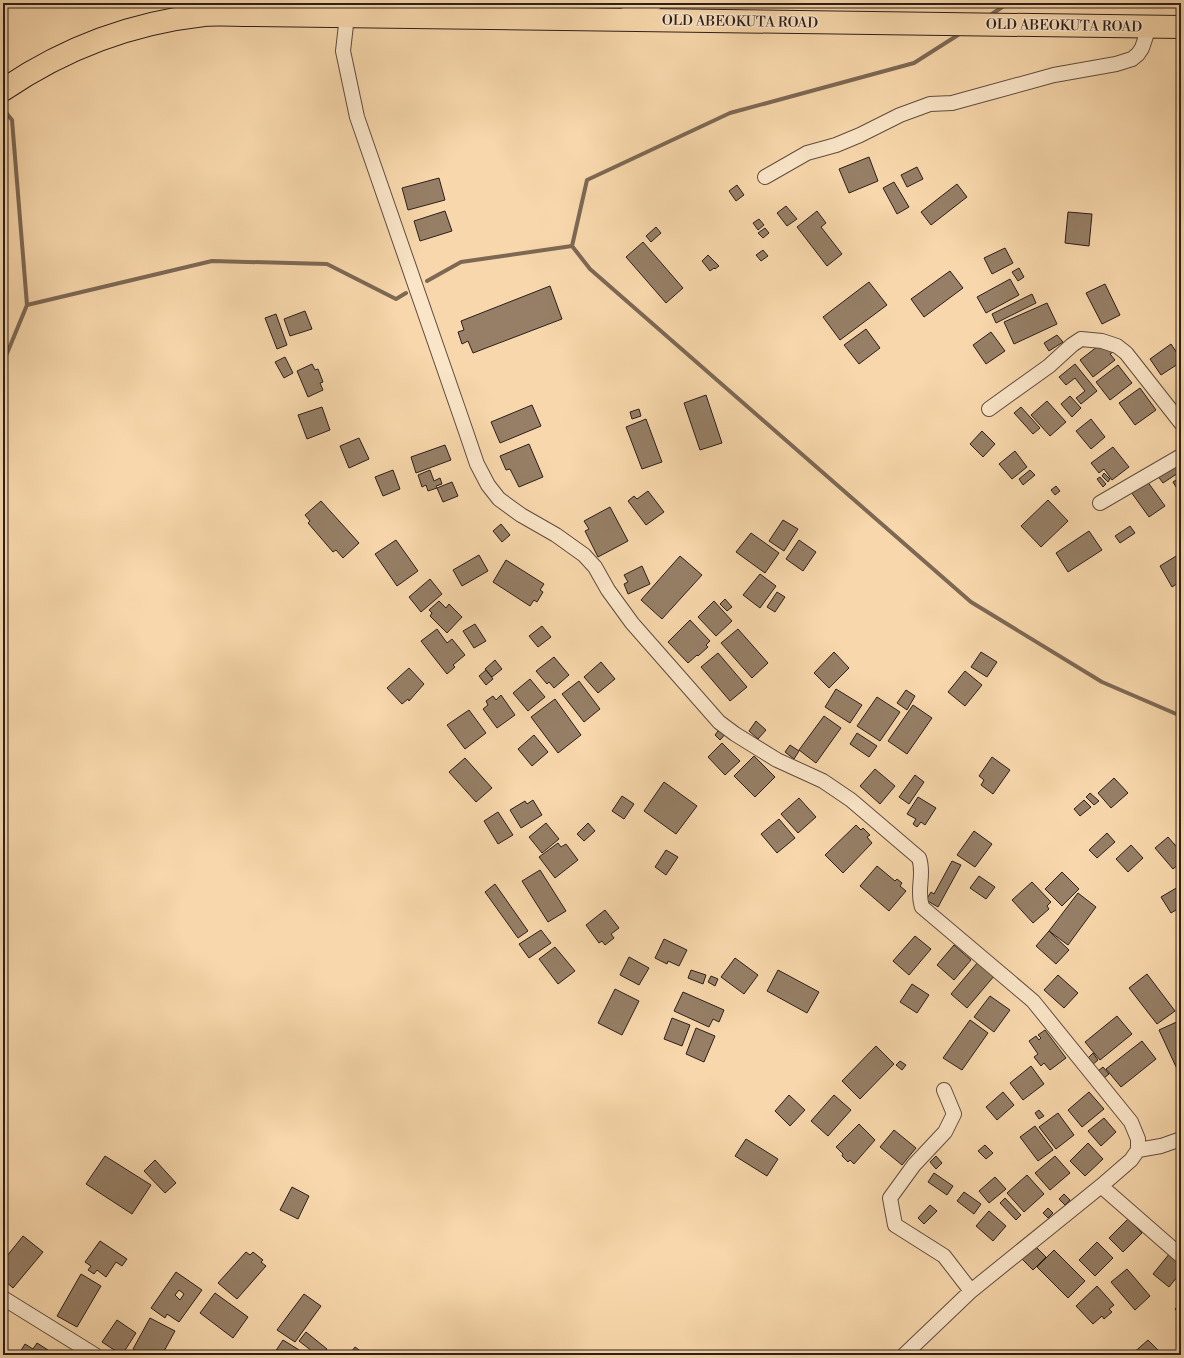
<svg xmlns="http://www.w3.org/2000/svg" width="1184" height="1358" viewBox="0 0 1184 1358" font-family="'Libre Bodoni',serif">
<style>
.lines{fill:none;stroke-linecap:round;stroke-linejoin:round}
.stream{stroke:#7d6854;stroke-width:4}
.building{fill:#967f66;stroke:#2d1f1b;fill-rule:evenodd}
.street-casing{stroke:#604d3f;stroke-width:16}
.highway-casing{stroke:#2d1f1b;stroke-width:24}
.street{stroke:#fae5c8;stroke-width:14}
.highway{stroke:#f7d7ab;stroke-width:22}
.labels{text-anchor:middle;stroke-width:3.5;stroke-linejoin:round;paint-order:stroke}
.street-label{font-size:14px;fill:#2d1f1b;stroke:#fae5c8}
</style>
<rect width="100%" height="100%" fill="#f7d7ab"/>
<filter id="stains"><feTurbulence type="fractalNoise" baseFrequency=".005" numOctaves="4"/><feColorMatrix values="0 0 0 0 .2 0 0 0 0 .09 0 0 0 0 .02 0 0 0 .5 -.17"/></filter>
<radialGradient id="worn" r=".72"><stop offset=".6" stop-color="#630" stop-opacity="0"/><stop offset="1" stop-color="#630" stop-opacity=".3"/></radialGradient>
<g class="lines">
<path class="stream" d="M 992,14 L 1008,3
M 3,109 L 12,120 L 27,305 L 3,363
M 572,246 L 590,269 L 971,602 L 1102,682 L 1181,716
M 427,281 L 461,262 L 572,246 L 587,180 L 730,113 L 914,63 L 958,35
M 27,305 L 212,261 L 327,264 L 396,299 L 406,293"/>
</g>
<path class="building" d="M 869,157 L 878,181 L 849,193 L 839,169 Z
M 917,167 L 923,179 L 907,187 L 901,175 Z
M 439,178 L 445,200 L 408,210 L 402,188 Z
M 894,182 L 909,207 L 897,214 L 883,188 Z
M 957,184 L 967,197 L 931,225 L 921,212 Z
M 737,185 L 744,195 L 736,201 L 729,191 Z
M 786,206 L 797,219 L 787,226 L 777,213 Z
M 445,211 L 452,231 L 420,241 L 414,221 Z
M 817,211 L 826,223 L 821,227 L 842,254 L 827,266 L 797,227 Z
M 1068,212 L 1092,214 L 1089,246 L 1065,243 Z
M 759,219 L 764,225 L 758,230 L 753,223 Z
M 656,227 L 661,233 L 651,242 L 646,236 Z
M 765,228 L 769,233 L 763,238 L 758,233 Z
M 643,242 L 683,288 L 666,303 L 626,257 Z
M 1005,248 L 1013,263 L 992,274 L 984,258 Z
M 763,250 L 768,256 L 761,261 L 756,255 Z
M 708,255 L 719,266 L 715,269 L 714,268 L 710,271 L 702,261 Z
M 1019,268 L 1024,277 L 1018,281 L 1012,272 Z
M 950,271 L 963,288 L 924,317 L 911,299 Z
M 1010,279 L 1019,295 L 986,313 L 977,297 Z
M 869,282 L 887,305 L 840,340 L 823,317 Z
M 1105,284 L 1120,315 L 1102,324 L 1086,293 Z
M 550,286 L 562,319 L 473,353 L 468,341 L 462,344 L 458,332 L 464,330 L 461,321 Z
M 1032,294 L 1036,303 L 996,323 L 992,314 Z
M 1047,303 L 1057,324 L 1014,344 L 1004,322 Z
M 305,311 L 312,329 L 290,336 L 284,319 Z
M 276,314 L 287,345 L 277,349 L 265,318 Z
M 866,329 L 880,348 L 859,364 L 844,345 Z
M 991,332 L 1005,351 L 986,364 L 973,345 Z
M 1057,335 L 1063,342 L 1049,351 L 1044,343 Z
M 1102,343 L 1113,352 L 1110,354 L 1115,360 L 1093,377 L 1080,360 Z
M 1171,344 L 1181,359 L 1181,362 L 1161,375 L 1150,359 Z
M 285,357 L 293,373 L 284,378 L 275,362 Z
M 312,364 L 315,370 L 318,369 L 323,382 L 320,383 L 323,390 L 308,397 L 297,371 Z
M 1075,364 L 1097,391 L 1081,404 L 1076,398 L 1085,391 L 1075,378 L 1066,385 L 1059,377 Z
M 1118,365 L 1132,383 L 1110,400 L 1096,382 Z
M 1140,388 L 1156,410 L 1135,425 L 1119,403 Z
M 706,395 L 722,443 L 700,450 L 684,403 Z
M 1070,396 L 1081,408 L 1072,417 L 1061,404 Z
M 1047,401 L 1066,422 L 1050,436 L 1031,415 Z
M 532,405 L 541,426 L 500,443 L 491,422 Z
M 322,407 L 330,430 L 307,439 L 298,415 Z
M 1021,407 L 1040,428 L 1033,434 L 1014,413 Z
M 639,409 L 641,416 L 632,419 L 630,412 Z
M 646,419 L 662,462 L 642,469 L 626,427 Z
M 1091,419 L 1105,437 L 1091,449 L 1076,431 Z
M 982,431 L 995,444 L 983,457 L 970,444 Z
M 359,438 L 369,459 L 349,468 L 340,446 Z
M 529,444 L 543,477 L 519,487 L 510,469 L 506,470 L 500,456 Z
M 445,445 L 451,460 L 416,473 L 411,457 Z
M 1113,447 L 1129,467 L 1112,480 L 1104,469 L 1099,473 L 1091,463 Z
M 1015,451 L 1027,467 L 1012,479 L 999,464 Z
M 1181,462 L 1181,471 L 1163,483 L 1157,475 Z
M 393,470 L 400,489 L 383,496 L 375,477 Z
M 430,470 L 434,481 L 440,478 L 442,484 L 436,486 L 437,488 L 428,491 L 426,485 L 422,487 L 418,475 Z
M 1030,470 L 1035,475 L 1023,485 L 1019,479 Z
M 1104,473 L 1110,479 L 1108,482 L 1102,476 Z
M 1100,477 L 1106,484 L 1103,487 L 1097,479 Z
M 1181,477 L 1181,495 L 1173,482 Z
M 1147,481 L 1165,506 L 1149,517 L 1131,492 Z
M 452,482 L 458,496 L 443,502 L 437,488 Z
M 1056,486 L 1060,491 L 1055,495 L 1051,490 Z
M 648,491 L 664,512 L 646,525 L 628,501 L 634,496 L 637,499 Z
M 1048,500 L 1068,521 L 1041,547 L 1021,526 Z
M 321,501 L 359,543 L 343,558 L 336,550 L 333,552 L 308,523 L 310,521 L 305,515 Z
M 610,507 L 628,541 L 598,557 L 585,531 L 589,529 L 584,521 Z
M 783,520 L 798,529 L 784,551 L 769,541 Z
M 501,524 L 510,535 L 502,542 L 493,531 Z
M 1130,526 L 1135,533 L 1120,543 L 1115,536 Z
M 1089,531 L 1102,550 L 1068,572 L 1056,553 Z
M 751,533 L 779,553 L 765,573 L 736,552 Z
M 396,540 L 418,571 L 397,586 L 375,554 Z
M 799,540 L 816,552 L 803,571 L 786,559 Z
M 1181,553 L 1181,581 L 1172,587 L 1160,566 Z
M 479,555 L 488,571 L 462,586 L 453,570 Z
M 680,556 L 702,575 L 662,619 L 641,600 Z
M 506,560 L 544,584 L 540,590 L 543,592 L 537,602 L 534,600 L 530,606 L 493,582 Z
M 642,566 L 650,584 L 628,594 L 624,584 L 628,582 L 624,575 Z
M 760,574 L 776,586 L 760,608 L 743,595 Z
M 430,579 L 442,594 L 421,612 L 409,597 Z
M 777,592 L 785,597 L 775,612 L 767,607 Z
M 725,599 L 732,607 L 727,611 L 720,604 Z
M 439,601 L 446,608 L 449,604 L 462,617 L 447,633 L 430,616 L 432,613 L 429,610 Z
M 714,601 L 732,621 L 716,636 L 698,617 Z
M 690,620 L 710,641 L 706,645 L 708,647 L 698,656 L 697,655 L 688,663 L 668,642 Z
M 475,624 L 486,641 L 474,648 L 463,631 Z
M 542,626 L 551,637 L 538,647 L 529,636 Z
M 437,629 L 447,643 L 452,639 L 465,655 L 453,665 L 455,667 L 447,674 L 421,641 Z
M 738,629 L 768,663 L 752,678 L 721,643 Z
M 834,652 L 849,668 L 829,688 L 814,673 Z
M 981,652 L 997,662 L 987,677 L 971,667 Z
M 718,653 L 747,687 L 730,701 L 701,667 Z
M 554,657 L 569,675 L 554,688 L 549,682 L 547,684 L 536,671 Z
M 495,660 L 502,669 L 492,677 L 485,669 Z
M 601,662 L 615,679 L 598,693 L 584,677 Z
M 409,668 L 424,684 L 409,701 L 408,699 L 402,704 L 387,688 Z
M 486,670 L 493,679 L 486,685 L 479,676 Z
M 965,671 L 982,685 L 965,706 L 948,692 Z
M 530,679 L 545,697 L 528,711 L 513,693 Z
M 579,681 L 600,709 L 584,722 L 562,694 Z
M 836,689 L 862,705 L 850,723 L 825,707 Z
M 906,690 L 915,696 L 907,710 L 897,703 Z
M 501,695 L 515,715 L 497,728 L 483,709 L 488,705 L 486,701 L 493,696 L 496,700 Z
M 877,697 L 900,712 L 880,741 L 857,726 Z
M 555,699 L 581,735 L 558,753 L 531,717 Z
M 913,705 L 932,718 L 907,754 L 888,741 Z
M 469,710 L 486,733 L 465,749 L 447,725 Z
M 824,716 L 841,728 L 816,763 L 799,750 Z
M 756,721 L 766,730 L 758,739 L 749,731 Z
M 721,727 L 727,732 L 720,740 L 715,735 Z
M 857,733 L 877,746 L 869,757 L 850,744 Z
M 534,735 L 548,752 L 532,766 L 518,749 Z
M 722,743 L 740,761 L 725,775 L 708,757 Z
M 790,745 L 799,751 L 794,759 L 785,752 Z
M 754,756 L 775,777 L 755,797 L 734,776 Z
M 992,757 L 1010,770 L 993,794 L 981,785 L 984,780 L 979,776 Z
M 465,758 L 492,788 L 476,802 L 449,772 Z
M 875,769 L 895,786 L 880,804 L 860,786 Z
M 915,775 L 924,782 L 909,804 L 899,797 Z
M 1114,778 L 1128,793 L 1111,808 L 1098,793 Z
M 664,782 L 697,806 L 676,834 L 644,811 Z
M 1090,793 L 1099,801 L 1094,805 L 1086,797 Z
M 622,796 L 634,804 L 624,819 L 612,811 Z
M 918,797 L 936,808 L 925,825 L 921,822 L 917,827 L 913,824 L 916,819 L 907,814 Z
M 799,798 L 816,817 L 798,833 L 781,814 Z
M 533,800 L 542,815 L 521,828 L 510,810 L 525,801 L 527,804 Z
M 1084,800 L 1091,807 L 1080,816 L 1074,809 Z
M 498,812 L 513,835 L 498,844 L 484,821 Z
M 779,819 L 795,838 L 777,853 L 761,834 Z
M 546,823 L 559,839 L 542,853 L 529,837 Z
M 588,823 L 595,831 L 584,841 L 577,834 Z
M 856,825 L 861,830 L 863,828 L 870,835 L 867,837 L 872,843 L 843,873 L 825,855 Z
M 974,831 L 992,844 L 975,867 L 957,855 Z
M 1107,833 L 1115,842 L 1097,858 L 1089,850 Z
M 1168,837 L 1181,852 L 1181,862 L 1173,869 L 1155,848 Z
M 558,843 L 561,847 L 566,844 L 578,860 L 555,878 L 539,857 Z
M 1131,845 L 1143,858 L 1128,872 L 1116,859 Z
M 666,850 L 678,857 L 666,875 L 655,867 Z
M 952,861 L 961,865 L 938,907 L 926,900 L 931,892 L 934,894 Z
M 877,866 L 895,881 L 897,879 L 902,883 L 900,886 L 906,891 L 889,911 L 860,886 Z
M 540,870 L 566,911 L 548,922 L 522,881 Z
M 1062,872 L 1079,889 L 1062,906 L 1045,889 Z
M 979,876 L 995,887 L 986,899 L 970,888 Z
M 1032,882 L 1051,902 L 1047,906 L 1049,909 L 1033,923 L 1012,900 Z
M 495,884 L 528,931 L 518,938 L 485,892 Z
M 1178,887 L 1181,893 L 1181,907 L 1171,913 L 1161,897 Z
M 1078,893 L 1096,907 L 1068,945 L 1049,931 Z
M 605,910 L 619,928 L 611,934 L 614,938 L 605,945 L 602,941 L 599,943 L 586,925 Z
M 541,930 L 551,943 L 529,958 L 519,944 Z
M 1049,931 L 1069,950 L 1056,964 L 1036,946 Z
M 915,936 L 931,949 L 909,975 L 893,961 Z
M 664,939 L 687,950 L 679,966 L 668,961 L 667,964 L 655,958 Z
M 954,945 L 971,960 L 954,980 L 937,965 Z
M 555,947 L 575,971 L 558,984 L 539,959 Z
M 629,957 L 649,968 L 639,985 L 620,975 Z
M 735,958 L 758,975 L 744,994 L 721,977 Z
M 978,962 L 995,975 L 967,1008 L 951,994 Z
M 691,970 L 706,975 L 703,984 L 688,978 Z
M 778,970 L 819,992 L 807,1013 L 767,991 Z
M 1147,974 L 1175,1011 L 1157,1024 L 1129,988 Z
M 1058,975 L 1078,993 L 1064,1008 L 1044,990 Z
M 711,976 L 718,979 L 715,986 L 708,982 Z
M 912,984 L 929,995 L 917,1013 L 900,1002 Z
M 615,989 L 639,1001 L 622,1035 L 598,1023 Z
M 683,992 L 724,1010 L 719,1022 L 713,1019 L 709,1027 L 674,1011 Z
M 990,996 L 1010,1010 L 994,1032 L 974,1017 Z
M 1117,1016 L 1132,1034 L 1100,1060 L 1085,1042 Z
M 672,1018 L 690,1025 L 682,1046 L 664,1039 Z
M 970,1020 L 988,1033 L 962,1070 L 943,1058 Z
M 1181,1020 L 1181,1067 L 1177,1069 L 1159,1030 Z
M 696,1028 L 715,1036 L 704,1062 L 686,1054 Z
M 1045,1030 L 1066,1058 L 1050,1070 L 1044,1063 L 1041,1066 L 1034,1057 L 1038,1054 L 1029,1041 L 1036,1036 L 1039,1040 L 1041,1038 L 1038,1035 Z
M 1142,1041 L 1156,1059 L 1121,1087 L 1106,1069 Z
M 876,1046 L 894,1064 L 860,1099 L 842,1081 Z
M 1093,1053 L 1098,1060 L 1092,1065 L 1087,1059 Z
M 900,1061 L 906,1065 L 902,1070 L 896,1065 Z
M 1031,1066 L 1044,1084 L 1023,1100 L 1010,1083 Z
M 1103,1067 L 1109,1074 L 1104,1078 L 1098,1071 Z
M 1003,1092 L 1014,1105 L 997,1120 L 986,1107 Z
M 1089,1092 L 1104,1109 L 1082,1127 L 1068,1110 Z
M 789,1095 L 805,1110 L 790,1126 L 775,1111 Z
M 834,1095 L 851,1110 L 828,1136 L 811,1121 Z
M 1039,1110 L 1044,1116 L 1039,1119 L 1035,1113 Z
M 1058,1113 L 1074,1135 L 1056,1149 L 1039,1127 Z
M 1104,1118 L 1116,1132 L 1101,1146 L 1088,1131 Z
M 859,1124 L 875,1140 L 854,1164 L 850,1160 L 848,1162 L 842,1156 L 843,1154 L 836,1147 Z
M 1035,1126 L 1053,1150 L 1038,1161 L 1020,1137 Z
M 894,1130 L 916,1148 L 902,1165 L 880,1147 Z
M 746,1139 L 778,1159 L 767,1176 L 735,1156 Z
M 1088,1143 L 1103,1159 L 1085,1176 L 1070,1161 Z
M 985,1145 L 993,1153 L 986,1159 L 978,1151 Z
M 105,1156 L 151,1185 L 132,1214 L 86,1184 Z
M 936,1156 L 942,1163 L 936,1169 L 930,1162 Z
M 1055,1156 L 1070,1173 L 1050,1190 L 1035,1173 Z
M 155,1160 L 176,1183 L 165,1193 L 144,1171 Z
M 934,1173 L 953,1186 L 947,1195 L 928,1182 Z
M 1027,1175 L 1044,1194 L 1024,1212 L 1007,1193 Z
M 995,1177 L 1006,1189 L 989,1203 L 979,1191 Z
M 292,1187 L 309,1196 L 298,1219 L 280,1210 Z
M 964,1192 L 981,1204 L 974,1214 L 957,1201 Z
M 1064,1194 L 1070,1200 L 1065,1205 L 1059,1199 Z
M 1005,1198 L 1021,1215 L 1016,1220 L 1000,1203 Z
M 930,1205 L 937,1211 L 924,1224 L 918,1218 Z
M 1048,1208 L 1053,1213 L 1048,1218 L 1043,1213 Z
M 989,1211 L 1006,1226 L 993,1241 L 976,1226 Z
M 1128,1219 L 1142,1233 L 1123,1252 L 1109,1238 Z
M 23,1236 L 43,1252 L 13,1288 L 6,1282 L 3,1284 L 3,1261 Z
M 100,1241 L 127,1259 L 122,1266 L 116,1262 L 106,1277 L 97,1270 L 94,1274 L 88,1270 L 91,1266 L 85,1262 Z
M 1097,1242 L 1113,1258 L 1095,1276 L 1079,1260 Z
M 1035,1246 L 1046,1257 L 1033,1270 L 1022,1259 Z
M 1054,1250 L 1085,1281 L 1068,1298 L 1037,1267 Z
M 246,1252 L 250,1255 L 253,1252 L 263,1260 L 261,1262 L 266,1266 L 237,1299 L 218,1283 Z
M 1170,1253 L 1181,1261 L 1181,1272 L 1169,1287 L 1153,1274 Z
M 1127,1269 L 1150,1296 L 1135,1310 L 1111,1282 Z
M 176,1272 L 202,1290 L 179,1322 L 167,1314 L 165,1318 L 151,1308 ZM 179,1290 L 184,1294 L 180,1300 L 175,1295 Z
M 81,1274 L 101,1286 L 77,1327 L 57,1316 Z
M 1097,1286 L 1114,1305 L 1109,1309 L 1112,1312 L 1104,1319 L 1102,1316 L 1093,1324 L 1076,1306 Z
M 215,1293 L 248,1317 L 233,1338 L 200,1313 Z
M 304,1294 L 321,1306 L 295,1342 L 277,1330 Z
M 1181,1303 L 1181,1316 L 1175,1309 Z
M 150,1318 L 175,1331 L 162,1355 L 145,1355 L 133,1349 Z
M 117,1320 L 136,1333 L 122,1355 L 102,1342 Z
M 306,1332 L 327,1349 L 322,1355 L 317,1355 L 299,1341 Z
M 283,1340 L 304,1353 L 303,1355 L 273,1355 Z
M 1148,1340 L 1161,1353 L 1159,1355 L 1131,1355 Z
M 37,1343 L 48,1350 L 45,1355 L 18,1355 L 25,1344 L 33,1349 Z
M 355,1347 L 366,1355 L 349,1355 Z"/>
<g class="lines">
<defs>
<path id="street" d="M 344,3 L 347,16 L 343,51 L 357,117 L 463,423 L 477,464 L 488,485 L 499,499 L 521,515 L 556,535 L 584,555 L 595,567 L 608,590 L 632,623 L 719,722 L 735,734 L 777,760 L 823,781 L 851,800 L 919,858 C 925,875 916,889 922,907 L 1033,1001 L 1131,1122 L 1138,1139 L 1138,1150 L 1131,1160 L 1101,1186 L 971,1291 L 904,1355
M 622,16 L 656,3
M 765,177 L 807,153 L 836,145 L 860,135 L 900,115 L 930,104 L 952,103 L 1054,75 L 1116,64 L 1132,59 L 1138,54 L 1142,48 L 1149,27
M 989,409 L 1049,366 L 1072,345 L 1081,339 L 1102,341 L 1117,346 L 1126,353 L 1181,423
M 1100,503 L 1181,456
M 944,1090 L 954,1114 L 945,1132 L 914,1165 L 890,1198 L 895,1225 L 944,1256 L 971,1291
M 1138,1150 L 1161,1146 L 1181,1139
M 1101,1186 L 1181,1256
M 3,1298 L 95,1355"/>
<path id="highway" d="M 3,90 C 63,49 132,23 204,15 C 219,14 235,15 250,15 L 1181,27"/>
</defs>
<use href="#street" class="street-casing"/>
<use href="#highway" class="highway-casing"/>
<use href="#street" class="street"/>
<use href="#highway" class="highway"/>
</g>
<g class="labels">
<g class="street-label">
<text transform="translate(740 21) rotate(1)" y="5">OLD ABEOKUTA ROAD</text>
<text transform="translate(1064 25) rotate(1)" y="5">OLD ABEOKUTA ROAD</text>
</g>
</g>
<rect width="1184" height="1358" fill="none" stroke="#f7d7ab" stroke-width="16"/>
<rect x="4" y="4" width="1176" height="1350" fill="none" stroke="#2d1f1b" stroke-width="2"/>
<rect x="8" y="8" width="1168" height="1342" fill="none" stroke="#2d1f1b"/>
<rect width="100%" height="100%" filter="url(#stains)"/>
<rect width="100%" height="100%" fill="url(#worn)"/>
</svg>
